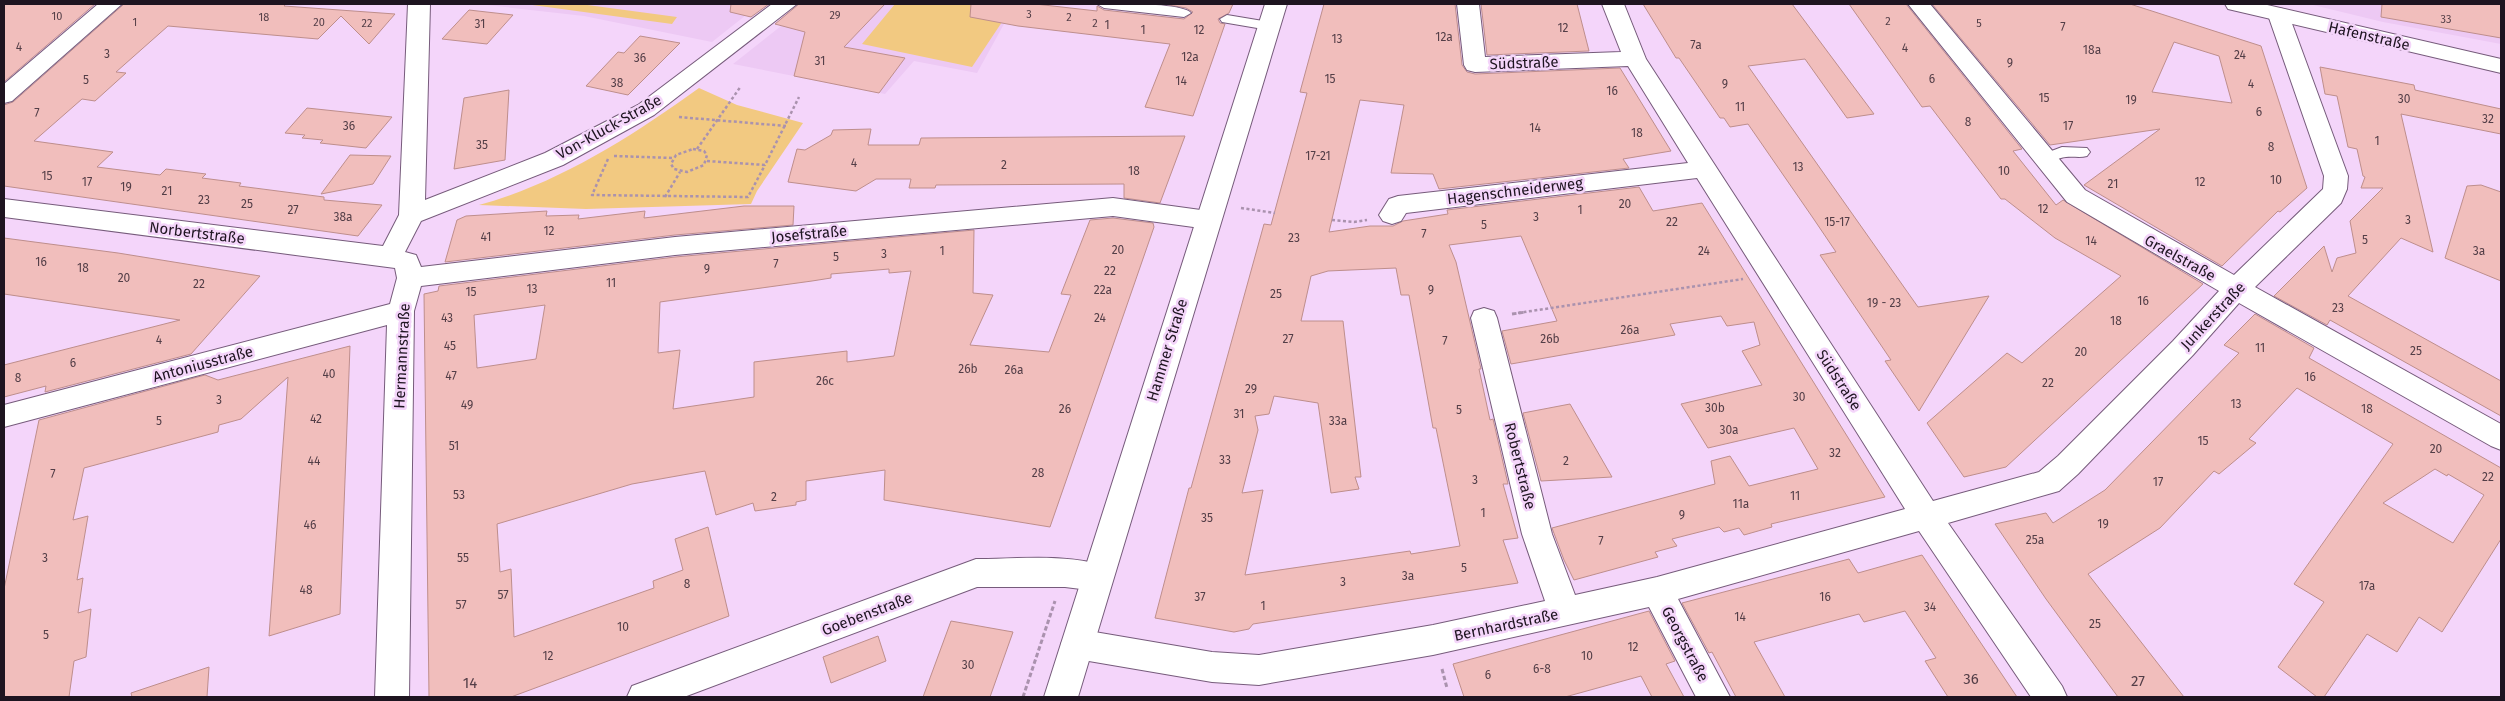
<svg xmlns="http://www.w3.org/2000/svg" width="2505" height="701" viewBox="0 0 2505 701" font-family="'Fira Sans',sans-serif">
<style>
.built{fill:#edc9f4}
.green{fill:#f2c981}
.building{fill:#f1bebc;stroke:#be8e8c;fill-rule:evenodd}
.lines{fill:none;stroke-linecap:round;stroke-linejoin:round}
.lane-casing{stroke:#765b7b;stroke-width:2}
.street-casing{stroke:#765b7b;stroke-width:2}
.secondary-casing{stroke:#765b7b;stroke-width:2}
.path-far1{stroke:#aa92ae;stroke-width:2.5;stroke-dasharray:3 2.5;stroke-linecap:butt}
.path{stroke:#aa92ae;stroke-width:3;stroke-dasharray:4.5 2.5;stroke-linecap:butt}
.lane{fill:#fff;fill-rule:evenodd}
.street{fill:#fff;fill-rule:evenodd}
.secondary{fill:#fff;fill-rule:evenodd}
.labels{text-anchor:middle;stroke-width:5;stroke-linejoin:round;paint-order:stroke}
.far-number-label{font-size:11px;fill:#533e47}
.number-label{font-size:12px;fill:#533e47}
.street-label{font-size:15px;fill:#1e1420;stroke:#f4d5fa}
.near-number-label{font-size:15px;fill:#533e47}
</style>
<rect width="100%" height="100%" fill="#f4d5fa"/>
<path class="built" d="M 478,4 L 760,4 L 712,42 L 584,16 Z
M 809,4 L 1015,4 L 977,73 L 914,61 L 885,94 L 733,64 Z
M 2309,4 L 2501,4 L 2501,44 L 2383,22 Z"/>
<path class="green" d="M 525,4 L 580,4 L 677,17 L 672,24 Z
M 895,4 L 1014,4 L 972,67 L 862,44 Z
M 699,88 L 737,105 L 803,123 L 757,191 L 751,204 L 586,209 L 479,205 C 559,183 631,137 699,88 Z"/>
<path class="building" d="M 4,4 L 95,4 L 4,82 Z
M 124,4 L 286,4 L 284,6 L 395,14 L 369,44 L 341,16 L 318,39 L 168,26 L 116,72 L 126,73 L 95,101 L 82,99 L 34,141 L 113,152 L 97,167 L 160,175 L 166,169 L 206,174 L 202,178 L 241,183 L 239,186 L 324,197 L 324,200 L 382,205 L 358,236 L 4,186 L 4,105 L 13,102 Z
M 731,4 L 769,4 L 751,17 L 730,12 Z
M 799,4 L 885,4 L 844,47 L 905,58 L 879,93 L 794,76 L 805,32 L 775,24 Z
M 971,4 L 1035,4 L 1097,11 L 1097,6 L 1104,10 L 1184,19 L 1193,12 L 1186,8 L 1163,4 L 1233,4 L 1229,13 L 1218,19 L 1220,23 L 1225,24 L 1193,116 L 1145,107 L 1170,44 L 1018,26 L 970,17 Z
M 1324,4 L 1455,4 L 1462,65 L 1467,72 L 1475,74 L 1620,68 L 1671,151 L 1623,159 L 1629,168 L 1439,189 L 1433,174 L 1391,173 L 1404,105 L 1360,100 L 1329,232 L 1370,226 L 1393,226 L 1403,221 L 1448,214 L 1447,210 L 1639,187 L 1653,211 L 1702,203 L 1885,497 L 1771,524 L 1772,527 L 1744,535 L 1739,528 L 1724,532 L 1719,527 L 1672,539 L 1677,546 L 1655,552 L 1658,557 L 1574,580 L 1564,560 L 1552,528 L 1715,484 L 1711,461 L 1730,456 L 1749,486 L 1818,469 L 1794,428 L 1708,448 L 1681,404 L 1762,385 L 1742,351 L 1760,345 L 1754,322 L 1727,326 L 1721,316 L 1670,324 L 1675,335 L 1511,364 L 1502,331 L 1557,321 L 1521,236 L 1449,245 L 1456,262 L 1481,369 L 1479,369 L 1490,420 L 1493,419 L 1508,484 L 1503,484 L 1518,538 L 1503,540 L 1518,583 L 1253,624 L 1249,629 L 1234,632 L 1155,618 L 1189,488 L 1191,488 L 1264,224 L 1271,225 L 1307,93 L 1300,92 ZM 1396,268 L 1401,295 L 1409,295 L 1433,428 L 1436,428 L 1460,546 L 1411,554 L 1410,551 L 1245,575 L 1263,490 L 1242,493 L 1258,430 L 1255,416 L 1269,414 L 1274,396 L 1318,403 L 1331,493 L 1359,489 L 1355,477 L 1361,477 L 1343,321 L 1301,321 L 1311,276 L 1328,271 Z
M 1481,4 L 1577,4 L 1589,51 L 1487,55 Z
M 1643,4 L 1792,4 L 1874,114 L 1847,118 L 1805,59 L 1748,66 L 1918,307 L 1989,296 L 1919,411 L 1885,361 L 1891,360 L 1820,255 L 1836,252 L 1813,218 L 1748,124 L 1730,127 L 1724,118 L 1720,118 L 1679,58 L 1676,58 Z
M 1849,4 L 1906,4 L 2022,149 L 2013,151 L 2056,205 L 2063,200 L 2203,284 L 2006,467 L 1964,477 L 1927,423 L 2007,353 L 2022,363 L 2121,276 L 2055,238 L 2005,199 L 2001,199 L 1930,106 L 1922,107 Z
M 1932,4 L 2130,4 L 2261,46 L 2307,188 L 2280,212 L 2278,211 L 2222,266 L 2084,185 L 2160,129 L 2050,145 ZM 2174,42 L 2219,56 L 2232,103 L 2152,92 Z
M 2382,4 L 2501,4 L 2501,38 L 2381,17 Z
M 469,10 L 513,15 L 487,44 L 442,39 Z
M 640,36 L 680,43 L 628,95 L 586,86 L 618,52 L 624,53 Z
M 2320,67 L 2414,85 L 2415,90 L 2501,109 L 2501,134 L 2401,114 L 2433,252 L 2401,238 L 2348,296 L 2501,381 L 2501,416 L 2330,320 L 2327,325 L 2274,296 L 2324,246 L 2332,272 L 2337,258 L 2356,253 L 2350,221 L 2383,188 L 2361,188 L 2365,177 L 2363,176 L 2357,149 L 2348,147 L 2337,96 L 2325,94 Z
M 509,90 L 505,160 L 454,169 L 464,98 Z
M 307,108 L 392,117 L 366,148 L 320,143 L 323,140 L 302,138 L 305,135 L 285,133 Z
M 871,129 L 868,145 L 919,145 L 921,138 L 1185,136 L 1160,203 L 1124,198 L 1124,184 L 936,185 L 935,188 L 909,188 L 911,179 L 876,179 L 856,191 L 788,182 L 797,149 L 805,150 L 831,135 L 833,130 Z
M 350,155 L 391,156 L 373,184 L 321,194 Z
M 2481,185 L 2501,192 L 2501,281 L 2445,258 L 2467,186 Z
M 744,206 L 794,206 L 793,225 L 675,235 L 445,262 L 457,220 L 466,216 L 547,211 L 546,216 L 579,215 L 578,219 L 645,211 L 644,218 Z
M 1113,218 L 1153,223 L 1154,227 L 1050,527 L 884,500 L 885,470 L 806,481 L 806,500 L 796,502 L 796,505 L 755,511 L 753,503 L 716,515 L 705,471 L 632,484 L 497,524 L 500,572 L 511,569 L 514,637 L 654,588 L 653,581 L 683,570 L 675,539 L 708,527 L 729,616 L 511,697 L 429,697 L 424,294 L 438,291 L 439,286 L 675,257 L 974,230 L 973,293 L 993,295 L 970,345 L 1049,352 L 1071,295 L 1061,294 L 1090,220 ZM 889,269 L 889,273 L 911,271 L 894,356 L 847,362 L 847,351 L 754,362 L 754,397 L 673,409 L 680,350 L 658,353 L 660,302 L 812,281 L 831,278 L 831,274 ZM 545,305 L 536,359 L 477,368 L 474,315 Z
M 4,238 L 118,253 L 260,276 L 191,354 L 45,392 L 46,386 L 4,397 L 4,365 L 180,320 L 4,294 Z
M 2255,314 L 2314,348 L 2309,358 L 2501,468 L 2501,539 L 2442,632 L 2419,617 L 2397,652 L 2367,634 L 2324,697 L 2317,697 L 2278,667 L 2324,602 L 2294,584 L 2393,444 L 2297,388 L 2249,439 L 2256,443 L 2219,474 L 2214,471 L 2160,528 L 2088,574 L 2184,697 L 2118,697 L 2046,599 L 1995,524 L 2046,513 L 2053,523 L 2105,490 L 2239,353 L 2224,345 ZM 2435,469 L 2447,476 L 2448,474 L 2484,495 L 2453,543 L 2383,503 Z
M 350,346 L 340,614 L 269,636 L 288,377 L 241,419 L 219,425 L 218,432 L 84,468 L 73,520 L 88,516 L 77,580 L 83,578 L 78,613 L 91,609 L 86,657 L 74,661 L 69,697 L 4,697 L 4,589 L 39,420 L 205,375 L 218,380 Z
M 1570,404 L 1612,477 L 1541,481 L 1523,413 Z
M 1922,555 L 2017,697 L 1948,697 L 1925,661 L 1936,658 L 1905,611 L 1864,622 L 1859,614 L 1754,642 L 1785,697 L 1736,697 L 1712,652 L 1709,653 L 1682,603 L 1849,559 L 1858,573 Z
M 1649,611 L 1675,661 L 1666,664 L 1684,697 L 1652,697 L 1641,676 L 1565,697 L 1464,697 L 1453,664 Z
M 951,621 L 1013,632 L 990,697 L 923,697 Z
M 878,636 L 886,661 L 831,683 L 823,657 Z
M 209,667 L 207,697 L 132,697 L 131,693 Z"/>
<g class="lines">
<defs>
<path id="lane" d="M 1097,4 C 1112,3 1183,3 1191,13 L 1184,17 L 1104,8 Z
M 1227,15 L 1269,22 L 1276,26 L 1269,30 L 1222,22 L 1220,19 Z
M 2062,147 L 2087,148 L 2090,152 L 2087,156 C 2080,158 2073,156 2066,157 C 2056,158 2050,165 2041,163 L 2038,159 L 2041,155 Z"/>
<path id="street" d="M 98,4 L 122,4 L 12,101 L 4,103 L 4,84 Z
M 408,4 L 430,4 L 425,200 L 545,153 L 638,105 L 772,4 L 797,4 L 654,115 L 563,165 L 421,221 L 405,252 L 416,255 L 421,267 L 675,237 L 1113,198 L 1208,211 L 1217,214 L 1221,220 L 1217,226 L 1208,229 L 1113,216 L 675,255 L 421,286 L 414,311 L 409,697 L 375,697 L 387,325 L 4,427 L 4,405 L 390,304 L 397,278 L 395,268 L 4,217 L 4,199 L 383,246 L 399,215 Z
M 1457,4 L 1479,4 L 1485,57 L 1621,52 L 1602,4 L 1624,4 L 1646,59 L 1933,501 L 2039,472 L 2058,456 L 2173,341 L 2219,291 L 2067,202 L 1908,4 L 1930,4 L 2085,190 L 2234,275 L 2323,189 L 2324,176 L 2268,15 L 2271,10 L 2279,8 L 2287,10 L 2348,176 L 2347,189 L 2341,203 L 2255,287 L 2501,424 L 2501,450 L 2491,446 L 2239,303 L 2193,355 L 2078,474 L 2059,491 L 1948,523 L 2062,686 L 2067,697 L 2031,697 L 1919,531 L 1678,599 L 1730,697 L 1696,697 L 1649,607 L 1433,655 L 1259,685 L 1212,682 L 1077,659 L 1066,654 L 1061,644 L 1066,634 L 1077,629 L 1212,652 L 1259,655 L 1433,625 L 1545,601 L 1522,534 L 1471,318 L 1474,311 L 1484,308 L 1494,311 L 1497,318 L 1552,534 L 1575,595 L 1657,577 L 1905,509 L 1697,178 L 1406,213 L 1401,221 L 1392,224 L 1383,221 L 1379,215 L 1389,199 L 1398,196 L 1688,163 L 1628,66 L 1475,72 L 1467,70 L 1464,65 Z
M 976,559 C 1018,559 1068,553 1108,567 L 1113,577 L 1108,587 L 1097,591 L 1065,587 L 977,587 L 684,697 L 627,697 L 632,686 Z"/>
<path id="secondary" d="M 1265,4 L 1287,4 L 1078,697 L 1044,697 Z
M 2225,4 L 2263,4 L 2501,59 L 2501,73 L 2228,9 Z"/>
</defs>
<use href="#lane" class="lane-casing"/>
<use href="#street" class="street-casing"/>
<use href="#secondary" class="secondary-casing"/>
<path class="path-far1" d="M 679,117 L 786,126
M 693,149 L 704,151 L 707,155 L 704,165 L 687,172 L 674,169 L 671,164 L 676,155 Z
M 697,149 L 741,86
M 614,156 L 673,158
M 608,159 L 592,195 L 748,197 L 765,165
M 707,161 L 765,165 L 799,97
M 665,197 L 680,172
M 1241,208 L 1275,213
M 1332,220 L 1354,222 L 1367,220
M 1518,313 L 1743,279"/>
<path class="path" d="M 1512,314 L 1526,312
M 1442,669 L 1447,688
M 1023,697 L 1055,601"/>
<use href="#lane" class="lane"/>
<use href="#street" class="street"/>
<use href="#secondary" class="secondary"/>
</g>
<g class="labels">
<g class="far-number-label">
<text x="1029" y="18">3</text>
<text x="835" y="19">29</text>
<text x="57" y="20">10</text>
<text x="264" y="21">18</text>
<text x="1069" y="21">2</text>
<text x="2446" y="23">33</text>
<text x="1888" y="25">2</text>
<text x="135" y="26">1</text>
<text x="319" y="26">20</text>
<text x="367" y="27">22</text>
<text x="1095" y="27">2</text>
<text x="1979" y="27">5</text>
</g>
<g class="number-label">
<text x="480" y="28">31</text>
<text x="1107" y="29">1</text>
<text x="2063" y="31">7</text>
<text x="1563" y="32">12</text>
<text x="1143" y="34">1</text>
<text x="1199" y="34">12</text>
<text x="1444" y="41">12a</text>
<text x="1337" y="43">13</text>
<text x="1696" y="49">7a</text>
<text x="19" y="51">4</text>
<text x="1905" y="52">4</text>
<text x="2092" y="54">18a</text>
<text x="107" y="58">3</text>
<text x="2240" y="59">24</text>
<text x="1190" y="61">12a</text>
<text x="640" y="62">36</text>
<text x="820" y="65">31</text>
<text x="2010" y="67">9</text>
<text x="1330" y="83">15</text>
<text x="1932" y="83">6</text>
<text x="86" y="84">5</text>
<text x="1181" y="85">14</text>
<text x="617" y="87">38</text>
<text x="1725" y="88">9</text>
<text x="2251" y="88">4</text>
<text x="1612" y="95">16</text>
<text x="2044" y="102">15</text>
<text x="2404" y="103">30</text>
<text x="2131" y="104">19</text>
<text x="1740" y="111">11</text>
<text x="2259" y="116">6</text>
<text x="37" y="117">7</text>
<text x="2488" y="123">32</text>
<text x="1968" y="126">8</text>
<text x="349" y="130">36</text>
<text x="2068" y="130">17</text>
<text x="1535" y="132">14</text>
<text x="1637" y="137">18</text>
<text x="2377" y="145">1</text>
<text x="482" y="149">35</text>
<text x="2271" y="151">8</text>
<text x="1318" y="160">17-21</text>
<text x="854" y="167">4</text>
<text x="1004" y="169">2</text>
<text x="1798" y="171">13</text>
<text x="1134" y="175">18</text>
<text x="2004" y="175">10</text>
<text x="47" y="180">15</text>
<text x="2276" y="184">10</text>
<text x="87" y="186">17</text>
<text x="2200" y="186">12</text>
<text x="2113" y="188">21</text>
<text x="126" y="191">19</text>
<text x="167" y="195">21</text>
<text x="204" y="204">23</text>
<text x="247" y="208">25</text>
<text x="1625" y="208">20</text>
<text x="2043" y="213">12</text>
<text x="293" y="214">27</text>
<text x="1580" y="214">1</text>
<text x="343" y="221">38a</text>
<text x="1536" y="221">3</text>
<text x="2408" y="224">3</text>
<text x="1672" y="226">22</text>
<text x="1837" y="226">15-17</text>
<text x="1484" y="229">5</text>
<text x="549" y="235">12</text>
<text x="1424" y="238">7</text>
<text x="486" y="241">41</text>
<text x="1294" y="242">23</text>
<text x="2365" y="244">5</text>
<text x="2091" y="245">14</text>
<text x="1118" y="254">20</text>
<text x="942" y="255">1</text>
<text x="1704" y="255">24</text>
<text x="2479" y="255">3a</text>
<text x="884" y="258">3</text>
<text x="836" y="261">5</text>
<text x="41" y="266">16</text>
<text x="776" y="268">7</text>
<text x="83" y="272">18</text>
<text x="707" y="273">9</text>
<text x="1110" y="275">22</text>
<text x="124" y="282">20</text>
<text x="611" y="287">11</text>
<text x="199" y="288">22</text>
<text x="532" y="293">13</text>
<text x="1103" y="294">22a</text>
<text x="1431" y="294">9</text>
<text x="471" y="296">15</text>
<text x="1276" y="298">25</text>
<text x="2143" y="305">16</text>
<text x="1884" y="307">19 - 23</text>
<text x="2338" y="312">23</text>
<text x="447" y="322">43</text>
<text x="1100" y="322">24</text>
<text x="2116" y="325">18</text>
<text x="1630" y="334">26a</text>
<text x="1288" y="343">27</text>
<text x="1550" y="343">26b</text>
<text x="159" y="344">4</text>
<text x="1445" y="345">7</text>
<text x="450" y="350">45</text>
<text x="2260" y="352">11</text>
<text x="2416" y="355">25</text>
<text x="2081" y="356">20</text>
<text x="73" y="367">6</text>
<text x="968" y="373">26b</text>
<text x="1014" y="374">26a</text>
<text x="329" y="378">40</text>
<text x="451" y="380">47</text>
<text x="2310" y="381">16</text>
<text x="18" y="382">8</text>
<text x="825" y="385">26c</text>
<text x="2048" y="387">22</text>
<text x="1251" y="393">29</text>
<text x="1799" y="401">30</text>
<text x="219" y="404">3</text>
<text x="2236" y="408">13</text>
<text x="467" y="409">49</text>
<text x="1715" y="412">30b</text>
<text x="1065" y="413">26</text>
<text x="2367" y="413">18</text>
<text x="1459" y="414">5</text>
<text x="1239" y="418">31</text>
<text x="316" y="423">42</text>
<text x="159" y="425">5</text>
<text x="1338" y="425">33a</text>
<text x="1729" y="434">30a</text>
<text x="2203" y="445">15</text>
<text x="454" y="450">51</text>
<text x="2436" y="453">20</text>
<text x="1835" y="457">32</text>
<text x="1225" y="464">33</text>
<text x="314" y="465">44</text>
<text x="1566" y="465">2</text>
<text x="1038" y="477">28</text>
<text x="53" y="478">7</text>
<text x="2488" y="481">22</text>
<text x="1475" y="484">3</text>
<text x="2158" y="486">17</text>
<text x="459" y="499">53</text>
<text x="1795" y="500">11</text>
<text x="774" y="501">2</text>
<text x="1741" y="508">11a</text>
<text x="1483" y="517">1</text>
<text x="1682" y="519">9</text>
<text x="1207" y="522">35</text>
<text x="2103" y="528">19</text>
<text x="310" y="529">46</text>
<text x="2035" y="544">25a</text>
<text x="1601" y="545">7</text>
<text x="45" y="562">3</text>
<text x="463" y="562">55</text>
<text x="1464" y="572">5</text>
<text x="1408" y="580">3a</text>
<text x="1343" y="586">3</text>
<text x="687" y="588">8</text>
<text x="2367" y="590">17a</text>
<text x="306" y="594">48</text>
<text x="503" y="599">57</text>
<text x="1200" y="601">37</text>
<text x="1825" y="601">16</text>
<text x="461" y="609">57</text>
<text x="1263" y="610">1</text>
<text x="1930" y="611">34</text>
<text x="1740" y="621">14</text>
<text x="2095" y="628">25</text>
<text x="623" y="631">10</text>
<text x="46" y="639">5</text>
<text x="1633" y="651">12</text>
<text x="548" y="660">12</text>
<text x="1587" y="660">10</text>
<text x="968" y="669">30</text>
<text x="1542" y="673">6-8</text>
<text x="1488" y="679">6</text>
</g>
<g class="street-label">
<text transform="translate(2369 36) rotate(13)" y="5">Hafenstraße</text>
<text transform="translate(1524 63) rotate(-2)" y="5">Südstraße</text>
<text transform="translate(609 127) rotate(-29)" y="5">Von-Kluck-Straße</text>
<text transform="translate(1515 191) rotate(-7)" y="5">Hagenschneiderweg</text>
<text transform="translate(197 233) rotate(7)" y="5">Norbertstraße</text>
<text transform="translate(809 234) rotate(-5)" y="5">Josefstraße</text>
<text transform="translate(2180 258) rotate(29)" y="5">Graelstraße</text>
<text transform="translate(2213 316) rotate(-47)" y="5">Junkerstraße</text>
<text transform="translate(1167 350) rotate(-73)" y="5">Hammer Straße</text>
<text transform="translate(402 356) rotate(-87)" y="5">Hermannstraße</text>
<text transform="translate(203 364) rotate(-15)" y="5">Antoniusstraße</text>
<text transform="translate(1839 380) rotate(57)" y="5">Südstraße</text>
<text transform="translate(1520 466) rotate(76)" y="5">Robertstraße</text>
<text transform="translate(867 614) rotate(-21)" y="5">Goebenstraße</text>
<text transform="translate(1506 625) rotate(-12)" y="5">Bernhardstraße</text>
<text transform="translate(1685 644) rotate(62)" y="5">Georgstraße</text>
</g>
<g class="near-number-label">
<text x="1971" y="684">36</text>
<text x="2138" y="686">27</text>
<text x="470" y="688">14</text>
</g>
</g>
<rect width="2505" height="701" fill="none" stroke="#1e1420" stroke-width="10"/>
</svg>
